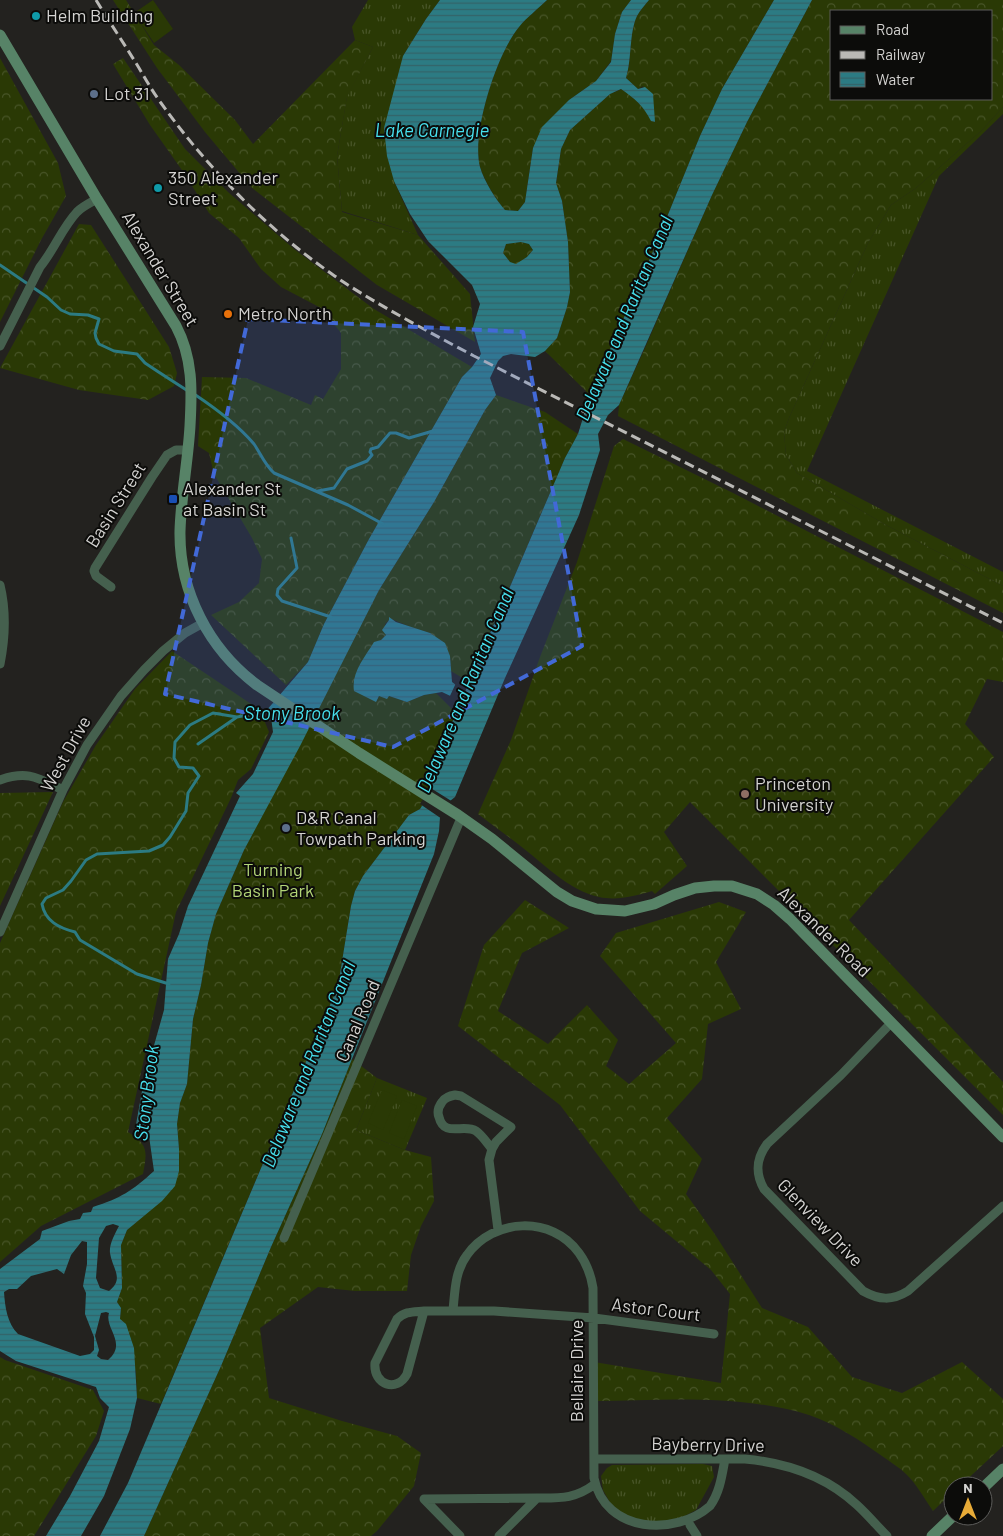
<svg xmlns="http://www.w3.org/2000/svg" width="1003" height="1536" viewBox="0 0 1003 1536" font-family="Barlow,sans-serif">
<style>
.grass{fill:url(#grass-tufts)}
.forest{fill:url(#forest-crowns);fill-rule:evenodd}
.garden{fill:#2a3905}
.water{fill:url(#water-rules);fill-rule:evenodd}
.pier{fill:#23221f}
.lines{fill:none;stroke-linecap:round;stroke-linejoin:round}
.stream{stroke:#2c7b83;stroke-width:3}
.street{stroke:#45604e;stroke-width:9}
.secondary{stroke:#578367;stroke-width:11}
.rail{stroke:#bab9b6;stroke-width:3;stroke-dasharray:10 5;stroke-linecap:butt}
.marked{fill:#4269d7;fill-opacity:0.2;stroke:#4269d7;stroke-width:4;stroke-dasharray:10 6;stroke-linejoin:round}
.culture-dot{fill:#0f9aa8;stroke:#0c0c0a;stroke-width:2}
.service-dot{fill:#5c6f8a;stroke:#0c0c0a;stroke-width:2}
.food-dot{fill:#e8710a;stroke:#0c0c0a;stroke-width:2}
.transit-dot{fill:#1a4fb4;stroke:#0c0c0a;stroke-width:2}
.education-dot{fill:#8d6e63;stroke:#0c0c0a;stroke-width:2}
.labels{text-anchor:middle;stroke-width:4;stroke-linejoin:round;paint-order:stroke}
.poi-label{font-size:18px;fill:#d4d3d1;stroke:#0c0c0a;text-anchor:start}
.street-label{font-size:18px;fill:#d4d3d1;stroke:#0c0c0a}
.park-label{font-size:18px;fill:#b2d477;stroke:#0c0c0a}
.water-label{font-size:19px;font-style:italic;fill:#47e0ee;stroke:#0c0c0a}
</style>
<defs>
<pattern id="grass-tufts" width="24" height="20" patternUnits="userSpaceOnUse" patternTransform="scale(1.25)"><rect width="24" height="20" fill="#2a3905"/><path d="M3 7l-1-3M5 7V3M7 7l1-3M15 17l-1-3M17 17v-4M19 17l1-3" fill="none" stroke="#485528"/></pattern>
<pattern id="forest-crowns" width="20" height="18" patternUnits="userSpaceOnUse" patternTransform="scale(1.25)"><rect width="20" height="18" fill="#2a3905"/><path d="M2 6a3 3 0 1 1 6 0M12 15a3 3 0 1 1 6 0" fill="none" stroke="#485528"/></pattern>
<pattern id="water-rules" width="6" height="5" patternUnits="userSpaceOnUse" patternTransform="scale(1.25)"><rect width="6" height="5" fill="#2c7b83"/><path d="M0 2.5h6" fill="none" stroke="#346368"/></pattern>
</defs>
<rect width="100%" height="100%" fill="#23221f"/>
<path class="grass" d="M 368,0 L 440,0 L 426,19 L 403,56 L 394,181 L 418,235 L 342,211 L 337,156 L 347,96 L 373,47 L 355,40 L 352,27 Z
M 1003,107 L 1003,114 L 939,176 L 807,471 L 1003,572 L 1003,586 L 886,525 L 797,473 L 786,455 L 784,432 L 789,418 L 868,243 L 891,205 L 916,188 L 981,131 Z
M 377,1078 L 427,1098 L 405,1150 L 356,1130 Z
M 703,1464 L 712,1466 L 714,1477 L 696,1510 L 673,1522 L 657,1525 L 616,1513 L 603,1490 L 601,1476 L 607,1468 L 612,1465 Z"/>
<path class="forest" d="M 113,0 L 126,0 L 154,45 L 179,65 L 235,120 L 253,144 L 355,40 L 373,47 L 347,97 L 337,156 L 342,212 L 418,235 L 470,294 L 475,342 L 377,285 L 252,188 L 205,132 L 157,68 Z
M 547,0 L 631,0 L 622,12 L 615,34 L 611,61 L 596,81 L 569,100 L 533,148 L 525,202 L 518,211 L 505,210 C 496,200 484,180 480,167 C 471,133 497,53 519,27 C 527,17 538,9 547,0 Z
M 649,0 L 774,0 L 722,89 L 700,136 L 654,249 L 590,395 L 545,351 L 557,338 L 567,307 L 570,292 L 568,242 L 562,201 L 556,184 L 561,149 L 570,130 L 610,94 L 622,89 C 635,99 643,105 651,120 L 643,86 L 638,89 L 626,78 C 632,59 629,33 637,16 C 640,10 645,5 649,0 Z
M 812,0 L 1003,0 L 1003,107 L 981,131 L 916,188 L 891,205 L 868,243 L 789,418 L 784,432 L 786,455 L 797,473 L 886,525 L 1003,586 L 1003,613 L 618,416 L 619,405 L 645,348 L 712,195 L 747,122 ZM 832,11 L 992,11 L 992,99 L 832,99 Z
M 0,58 L 58,163 L 66,196 L 41,240 L 0,322 Z
M 123,58 L 185,149 L 228,192 L 294,249 L 374,309 L 472,367 L 462,377 L 369,539 L 324,624 L 308,662 L 286,685 L 211,615 L 239,602 L 259,583 L 262,559 L 252,538 L 214,474 L 209,453 L 198,446 L 202,377 L 246,378 L 311,405 L 315,395 L 323,399 L 341,369 L 341,333 L 321,308 L 281,287 L 261,269 L 239,238 L 209,213 L 184,173 L 150,125 L 113,64 Z
M 79,224 L 91,225 L 169,347 L 177,373 L 174,386 L 148,400 L 79,390 L 0,368 Z
M 521,242 L 529,244 L 533,250 L 527,257 L 516,265 L 510,262 L 503,253 L 506,244 Z
M 496,395 L 545,412 L 578,434 L 565,458 L 469,682 L 451,671 L 450,656 L 430,633 L 413,628 L 389,618 L 389,620 L 385,624 L 386,635 L 381,640 L 377,701 L 379,696 L 389,696 L 407,702 L 424,695 L 436,693 L 456,713 L 430,779 L 432,790 L 420,809 L 409,815 L 363,876 L 355,891 L 351,906 L 338,986 L 161,1404 L 137,1398 L 136,1372 L 120,1319 L 121,1308 L 117,1302 L 122,1288 L 121,1245 L 127,1230 L 143,1216 L 179,1149 L 177,1124 L 180,1103 L 187,1084 L 193,1019 L 201,985 L 208,943 L 216,914 L 244,850 L 379,590 L 434,502 L 485,410 Z
M 623,439 L 733,493 L 1003,632 L 1003,682 L 987,679 L 965,724 L 994,757 L 849,920 L 1003,1082 L 1003,1115 L 690,802 L 664,832 L 687,866 L 655,894 L 652,891 C 635,896 617,901 599,897 C 568,890 543,863 518,844 C 505,834 491,824 478,814 L 511,740 L 540,657 L 577,562 L 614,446 Z
M 172,651 L 260,710 L 269,732 L 251,769 L 238,780 L 231,798 L 176,912 L 128,1132 C 149,1145 147,1152 143,1174 L 41,1226 L 0,1262 L 0,943 L 63,802 L 96,745 L 135,689 Z
M 53,792 L 0,906 L 0,793 Z
M 525,900 L 569,928 L 522,953 L 498,1011 L 548,1044 L 587,1005 L 618,1040 L 606,1066 L 629,1084 L 676,1043 L 600,956 L 616,933 L 719,902 L 746,912 L 716,962 L 741,1009 L 708,1024 L 702,1079 L 667,1118 L 702,1159 L 686,1194 L 714,1233 L 762,1308 L 808,1327 L 852,1377 L 902,1393 L 962,1362 L 1003,1399 L 1003,1446 L 960,1486 L 953,1486 L 953,1492 L 933,1511 C 925,1500 916,1483 906,1474 C 899,1467 890,1462 882,1456 C 859,1440 836,1424 809,1415 C 740,1394 665,1400 594,1401 L 594,1362 L 721,1383 L 730,1294 L 711,1270 L 640,1211 L 560,1105 L 458,1026 L 484,945 Z
M 352,1059 L 377,1078 L 356,1130 L 405,1150 L 431,1157 L 434,1201 L 421,1226 L 411,1255 L 407,1291 L 355,1291 L 318,1287 L 260,1328 L 269,1398 L 342,1421 L 397,1436 L 421,1453 L 414,1486 L 377,1531 L 371,1536 L 144,1536 L 221,1366 L 271,1247 L 322,1134 Z
M 0,1357 L 5,1360 L 93,1390 L 104,1411 L 96,1436 L 34,1536 L 0,1536 Z"/>
<path class="garden" d="M 153,0 L 173,29 L 154,43 L 134,13 Z
M 382,1090 L 397,1096 L 383,1130 L 368,1123 Z
M 402,1100 L 417,1106 L 404,1139 L 389,1133 Z"/>
<path class="water" d="M 440,0 L 547,0 C 538,9 527,17 519,27 C 497,53 471,133 480,167 C 484,181 496,200 505,210 L 518,211 L 525,202 L 533,148 L 542,127 L 569,100 L 596,81 L 611,62 L 615,34 L 622,12 L 631,0 L 649,0 C 645,5 640,10 637,16 C 629,33 632,59 626,78 L 638,89 L 645,87 L 653,94 L 655,122 L 651,121 C 643,105 635,99 621,89 L 610,94 L 570,130 L 561,149 L 556,183 L 562,201 L 568,242 L 570,292 L 567,307 L 557,338 L 545,351 L 535,357 L 511,354 L 503,356 L 498,361 L 490,378 L 496,395 L 485,410 L 434,502 L 379,590 L 300,746 L 244,850 L 216,914 L 208,943 L 201,985 L 193,1019 L 187,1084 L 180,1103 L 177,1124 L 179,1149 L 179,1171 L 175,1186 L 162,1201 L 127,1230 L 121,1245 L 122,1288 L 117,1302 L 121,1308 L 120,1319 L 126,1324 L 134,1348 L 137,1398 L 130,1429 L 104,1496 L 81,1536 L 46,1536 L 70,1496 L 99,1441 L 109,1407 L 100,1398 L 96,1387 L 16,1361 L 0,1351 L 0,1269 L 40,1239 L 42,1231 L 69,1221 L 80,1219 L 83,1213 L 91,1212 L 93,1207 C 121,1198 132,1191 154,1171 L 149,1136 L 135,1130 L 146,1069 L 153,1049 L 164,1010 L 168,959 L 179,934 L 188,906 L 240,796 L 236,793 L 253,774 L 273,732 L 271,717 L 266,711 L 308,662 L 324,624 L 369,539 L 462,377 L 472,367 L 481,354 L 473,327 L 480,304 L 472,285 L 428,241 L 410,214 L 394,181 L 387,156 L 384,128 L 403,56 L 426,19 ZM 521,242 L 529,244 L 533,250 L 527,257 L 516,264 L 510,262 L 503,253 L 506,244 ZM 113,1224 L 119,1226 C 115,1234 109,1244 110,1253 C 112,1268 125,1279 109,1291 L 100,1288 L 96,1278 L 99,1238 L 106,1226 ZM 82,1241 L 87,1242 L 87,1264 L 83,1286 L 86,1293 L 85,1314 L 94,1337 L 94,1350 L 90,1354 L 80,1356 L 18,1334 C 7,1323 5,1307 4,1292 L 9,1289 L 17,1289 L 31,1276 L 57,1269 L 64,1274 L 71,1255 ZM 106,1312 L 109,1313 C 104,1328 128,1343 108,1360 L 101,1359 L 97,1356 L 99,1350 L 95,1336 L 101,1313 Z
M 774,0 L 812,0 L 747,122 L 712,195 L 619,405 L 608,415 L 598,434 L 600,450 L 579,515 L 505,678 L 455,797 L 450,801 L 440,817 L 439,831 L 434,854 L 322,1134 L 271,1247 L 221,1366 L 144,1536 L 100,1536 L 128,1483 L 338,986 L 351,906 L 355,891 L 363,876 L 409,815 L 420,809 L 432,790 L 430,779 L 441,749 L 461,701 L 442,692 L 424,695 L 407,702 L 389,696 L 387,699 L 379,696 L 376,702 L 354,691 C 351,673 365,657 374,642 L 381,640 L 386,635 L 382,630 L 389,620 L 389,617 L 396,622 L 430,633 L 445,643 L 450,656 L 452,682 L 465,692 L 565,458 L 578,434 L 590,395 L 654,249 L 700,136 L 722,89 Z"/>
<path class="pier" d="M 456,683 L 463,688 L 465,687 L 457,705 L 457,702 L 449,698 Z
M 429,787 L 453,802 L 442,819 L 420,804 L 429,789 Z"/>
<g class="lines">
<path class="stream" d="M 0,265 L 47,297 L 61,310 L 70,314 L 88,315 L 99,319 L 95,333 L 96,338 L 99,344 L 114,351 L 137,354 L 145,363 L 157,371 L 188,391
M 194,394 C 215,408 238,425 254,444 C 261,454 264,464 274,473 L 348,505 L 383,524
M 318,491 L 334,488 L 347,469 L 367,461 L 372,455 L 370,452 L 371,449 L 378,447 L 390,433 L 396,433 L 409,438 L 433,431
M 291,538 L 297,568 L 278,589 L 277,595 L 282,601 L 331,617
M 198,744 L 237,717
M 169,984 L 137,974 L 80,940 L 75,932 C 59,928 45,921 42,904 L 46,898 L 63,890 L 71,881 L 86,860 L 97,854 L 149,851 L 163,845 L 170,837 L 186,811 L 188,793 L 199,776 L 193,768 L 179,767 L 174,758 L 175,742 L 190,725 L 213,713 L 237,717 L 270,711"/>
<path class="street" d="M 0,346 L 40,267 C 54,250 62,228 77,212 C 83,206 90,203 97,199
M 0,585 C 6,610 5,639 0,664
M 111,587 L 96,576 L 94,571 L 95,568 L 152,477 L 167,455 L 176,450 L 188,450
M 0,780 C 28,770 38,778 63,790
M 0,932 L 63,790 L 87,745 L 121,696 L 144,670 L 163,651 L 185,633 L 203,623
M 891,1023 L 841,1075 L 767,1144 C 756,1159 755,1173 764,1189 L 863,1291 C 879,1300 892,1301 908,1291 L 1003,1206
M 455,1095 L 461,1096 L 511,1127 L 496,1142 L 492,1149 C 487,1143 482,1135 476,1131 C 464,1123 444,1138 439,1117 C 437,1112 439,1106 442,1102 C 445,1097 450,1096 455,1095 Z
M 492,1149 L 489,1160 L 498,1230
M 284,1238 L 461,818
M 453,1310 C 455,1291 455,1271 467,1255 C 493,1218 552,1215 579,1253 C 587,1264 591,1275 593,1288 L 594,1478 C 605,1534 676,1536 710,1506 C 720,1492 722,1475 725,1459
M 424,1311 L 494,1311 L 594,1318 L 714,1334
M 424,1311 L 407,1374 C 397,1393 373,1385 375,1363 L 397,1319 C 405,1311 413,1312 424,1311 Z
M 594,1459 L 745,1459 C 788,1463 826,1476 857,1505 C 868,1515 877,1526 887,1536
M 537,1498 C 561,1498 575,1499 595,1484
M 690,1525 L 697,1536
M 460,1536 L 424,1499 L 537,1498 L 499,1536"/>
<path class="secondary" d="M 0,35 L 97,199 L 176,326 C 193,358 192,390 190,426 C 188,461 181,496 180,531 C 179,592 209,649 257,685 L 359,753 L 458,815 L 492,839 L 557,892 L 572,901 L 596,909 L 625,911 L 654,904 L 674,895 L 695,888 L 714,886 L 732,886 L 757,894 L 774,905 L 790,919 L 1003,1137
M 983,1488 L 1003,1469
M 932,1536 L 953,1516"/>
<path class="rail" d="M 96,0 C 110,23 125,45 139,68 C 146,80 153,92 161,103 C 212,174 275,237 348,285 C 389,311 431,333 474,356 L 1003,623"/>
</g>
<path class="marked" d="M 248,319 L 523,332 L 582,646 L 393,747 L 165,694 Z"/>
<g class="culture-dot">
<circle cx="36" cy="16" r="5"/>
<circle cx="158" cy="188" r="5"/>
</g>
<g class="service-dot">
<circle cx="94" cy="94" r="5"/>
<circle cx="286" cy="828" r="5"/>
</g>
<circle class="food-dot" cx="228" cy="314" r="5"/>
<rect class="transit-dot" x="168" y="494" width="10" height="10" rx="2.5"/>
<circle class="education-dot" cx="745" cy="794" r="5"/>
<g class="labels">
<g class="poi-label">
<text x="46" y="22">Helm Building</text>
<text x="104" y="100">Lot 31</text>
<text x="168" y="184">350 Alexander<tspan x="168" dy="21">Street</tspan></text>
<text x="238" y="320">Metro North</text>
<text x="183" y="495">Alexander St<tspan x="183" dy="21">at Basin St</tspan></text>
<text x="755" y="790">Princeton<tspan x="755" dy="21">University</tspan></text>
<text x="296" y="824">D&amp;R Canal<tspan x="296" dy="21">Towpath Parking</tspan></text>
</g>
<g class="street-label">
<text transform="translate(160 269) rotate(59)" y="6">Alexander Street</text>
<text transform="translate(116 505) rotate(-58)" y="6">Basin Street</text>
<text transform="translate(66 754) rotate(-61)" y="6">West Drive</text>
<text transform="translate(824 932) rotate(44)" y="6">Alexander Road</text>
<text transform="translate(358 1021) rotate(-67)" y="6">Canal Road</text>
<text transform="translate(820 1223) rotate(46)" y="6">Glenview Drive</text>
<text transform="translate(656 1310) rotate(7)" y="6">Astor Court</text>
<text transform="translate(577 1371) rotate(-90)" y="6">Bellaire Drive</text>
<text transform="translate(708 1445) rotate(1)" y="6">Bayberry Drive</text>
</g>
<g class="park-label">
<text x="273" y="876">Turning<tspan x="273" dy="21">Basin Park</tspan></text>
</g>
<g class="water-label">
<text x="432" y="137">Lake Carnegie</text>
<text transform="translate(624 318) rotate(-67)" y="7">Delaware and Raritan Canal</text>
<text transform="translate(465 690) rotate(-67)" y="7">Delaware and Raritan Canal</text>
<text x="292" y="720">Stony Brook</text>
<text transform="translate(308 1064) rotate(-68)" y="7">Delaware and Raritan Canal</text>
<text transform="translate(146 1093) rotate(-83)" y="7">Stony Brook</text>
</g>
</g>
<rect x="830" y="10" width="162" height="90" fill="#0c0c0a" stroke="#5c5c5a"/>
<rect x="840" y="26" width="25" height="8" fill="#578367" stroke="#5c5c5a"/>
<text x="876" y="35" font-size="15" fill="#d4d3d1">Road</text>
<rect x="840" y="51" width="25" height="8" fill="#bab9b6" stroke="#5c5c5a"/>
<text x="876" y="60" font-size="15" fill="#d4d3d1">Railway</text>
<rect x="840" y="72" width="25" height="15" fill="url(#water-rules)" stroke="#5c5c5a"/>
<text x="876" y="85" font-size="15" fill="#d4d3d1">Water</text>
<g transform="translate(968 1501)"><circle r="24" fill="#0c0c0a" stroke="#5c5c5a"/>
<path d="M0-4L9 19L0 12L-9 19Z" fill="#e8ab37"/>
<text y="-8" font-size="14" font-weight="bold" text-anchor="middle" fill="#d4d3d1">N</text>
</g>
</svg>
